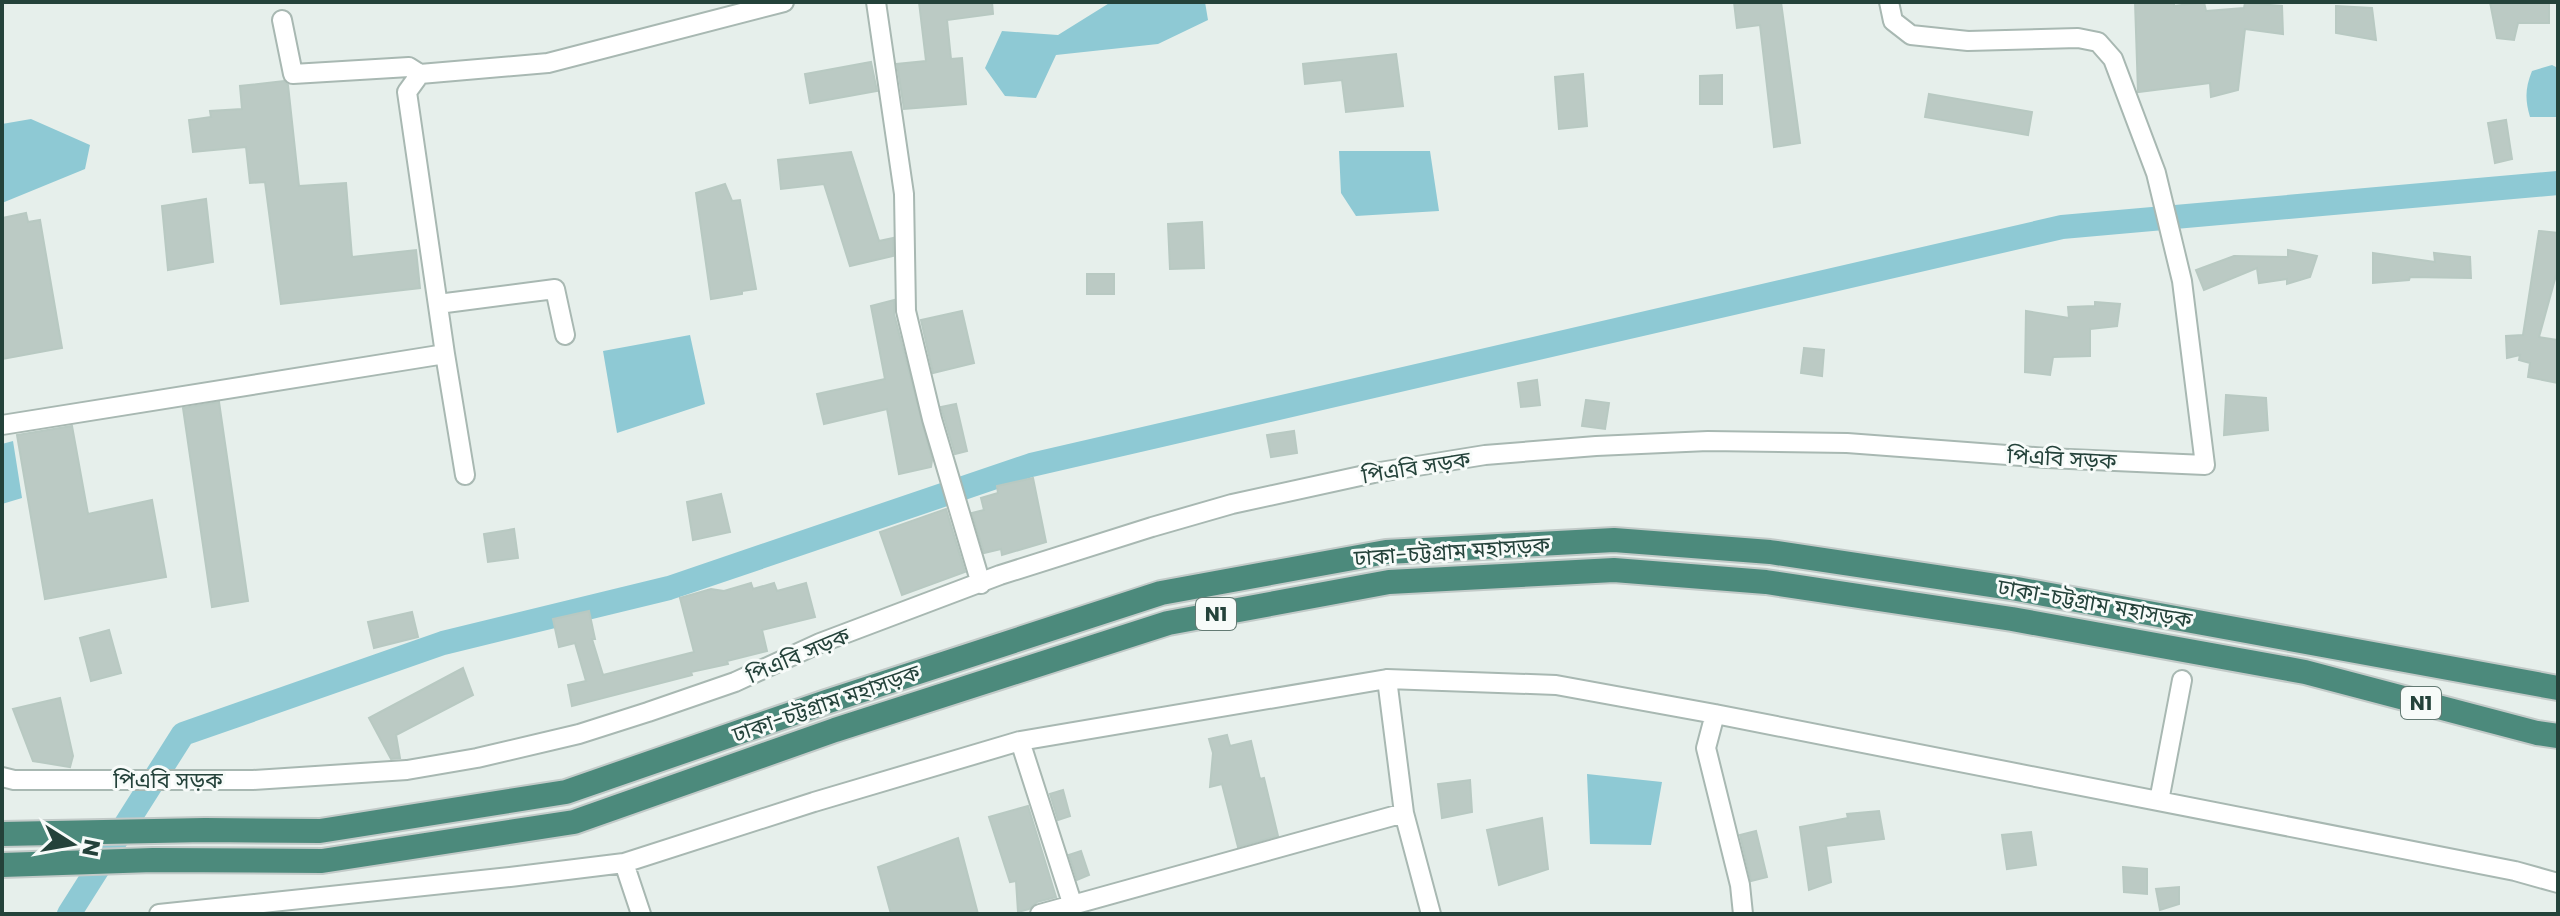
<svg xmlns="http://www.w3.org/2000/svg" width="2560" height="916" viewBox="0 0 2560 916" font-family="Poppins,'Noto Sans Bengali',sans-serif">
<style>
.water{fill:#8ec9d4}
.lines{fill:none;stroke-linecap:round;stroke-linejoin:round}
.canal{stroke:#8ec9d4;stroke-width:24}
.building{fill:#bbcac4;stroke:#b8c9c2;stroke-width:2}
.minor-casing{stroke:#a8b8b2;stroke-width:22}
.trunk-casing{stroke:#c2cac8;stroke-width:28}
.minor{stroke:#fff;stroke-width:18}
.trunk{stroke:#4c8a7c;stroke-width:24}
.labels{text-anchor:middle;stroke-width:6;stroke-linejoin:round;paint-order:stroke}
.shield{fill:#f7fbf9;stroke:#637a73;stroke-width:2}
.shield-label{font-size:20px;font-weight:bold;fill:#24423a}
.street-label{font-size:22px;fill:#24423a;stroke:#f7fbf9}
</style>
<rect width="100%" height="100%" fill="#e6efeb"/>
<path class="water" d="M 1111,2 L 1205,2 L 1208,20 L 1158,44 L 1056,55 L 1036,98 L 1005,96 L 985,68 L 1002,31 L 1058,35 Z
M 2552,65 L 2558,68 L 2558,117 L 2530,117 C 2525,100 2525,88 2532,71 Z
M 31,119 L 90,145 L 85,169 L 2,203 L 2,124 Z
M 1339,151 L 1430,151 L 1439,211 L 1356,216 L 1341,193 Z
M 690,335 L 705,404 L 617,433 L 603,351 Z
M 13,441 L 22,498 L 2,504 L 2,444 Z
M 1587,774 L 1662,782 L 1651,845 L 1590,844 Z"/>
<g class="lines">
<path class="canal" d="M 69,914 L 183,734 L 443,643 L 669,588 L 1031,465 L 2062,227 L 2558,183"/>
</g>
<path class="building" d="M 919,2 L 992,2 L 993,14 L 947,20 L 951,59 L 962,58 L 966,104 L 904,109 L 897,64 L 926,61 Z
M 1734,2 L 1781,2 L 1800,143 L 1774,147 L 1760,25 L 1737,28 Z
M 2135,2 L 2174,2 L 2174,6 L 2204,2 L 2206,11 L 2244,8 L 2245,3 L 2282,6 L 2283,34 L 2245,29 L 2238,90 L 2211,97 L 2210,83 L 2138,92 Z
M 2490,2 L 2549,2 L 2549,23 L 2518,23 L 2514,40 L 2497,38 Z
M 2336,6 L 2372,8 L 2376,40 L 2336,33 Z
M 1396,54 L 1403,106 L 1346,112 L 1342,80 L 1305,84 L 1303,64 Z
M 871,62 L 877,91 L 810,103 L 805,74 Z
M 1583,74 L 1587,126 L 1559,129 L 1555,77 Z
M 1722,75 L 1722,104 L 1700,104 L 1700,76 Z
M 284,81 L 288,85 L 299,186 L 346,183 L 352,257 L 416,250 L 420,288 L 281,304 L 265,182 L 250,183 L 246,147 L 193,152 L 189,120 L 211,117 L 210,111 L 242,109 L 240,86 Z
M 1929,94 L 2032,112 L 2028,135 L 1925,117 Z
M 2506,120 L 2512,159 L 2495,163 L 2488,123 Z
M 851,152 L 879,241 L 893,238 L 893,256 L 850,266 L 824,184 L 781,189 L 778,160 Z
M 725,184 L 732,201 L 740,200 L 756,289 L 742,291 L 742,294 L 711,299 L 696,193 Z
M 206,199 L 213,262 L 168,270 L 162,206 Z
M 26,213 L 28,222 L 40,220 L 62,348 L 2,359 L 2,218 Z
M 1202,222 L 1204,268 L 1170,269 L 1168,224 Z
M 2539,231 L 2558,233 L 2558,268 L 2539,337 L 2558,340 L 2558,383 L 2528,377 L 2530,363 L 2519,360 L 2520,355 L 2507,358 L 2506,336 L 2523,335 Z
M 2288,250 L 2317,256 L 2310,277 L 2287,284 L 2287,279 L 2259,283 L 2257,268 L 2204,290 L 2196,270 L 2234,256 L 2288,257 Z
M 2373,253 L 2435,262 L 2434,253 L 2470,257 L 2471,278 L 2410,277 L 2409,280 L 2373,283 Z
M 1087,274 L 1114,274 L 1114,294 L 1087,294 Z
M 894,300 L 894,314 L 932,460 L 931,467 L 899,474 L 887,409 L 824,424 L 817,394 L 885,379 L 871,306 Z
M 2095,302 L 2120,304 L 2117,326 L 2090,329 L 2090,356 L 2053,357 L 2050,375 L 2025,372 L 2026,311 L 2069,318 L 2068,307 L 2095,306 Z
M 962,311 L 974,363 L 933,373 L 921,320 Z
M 1804,348 L 1824,350 L 1822,376 L 1801,373 Z
M 1537,380 L 1540,405 L 1521,407 L 1518,383 Z
M 2226,395 L 2266,398 L 2268,430 L 2224,435 Z
M 1586,400 L 1609,403 L 1605,429 L 1582,426 Z
M 219,402 L 248,601 L 212,607 L 183,408 Z
M 956,404 L 967,451 L 955,454 L 941,407 Z
M 72,426 L 88,514 L 152,500 L 166,577 L 45,599 L 17,435 Z
M 1294,431 L 1297,453 L 1271,457 L 1267,435 Z
M 1033,478 L 1046,542 L 1002,555 L 1001,549 L 984,553 L 972,513 L 984,510 L 981,498 L 998,493 L 997,486 Z
M 721,494 L 730,532 L 693,540 L 687,502 Z
M 946,509 L 965,572 L 902,595 L 880,532 Z
M 514,529 L 518,558 L 488,562 L 484,534 Z
M 751,583 L 753,589 L 774,583 L 777,591 L 806,583 L 815,617 L 762,630 L 767,651 L 727,661 L 728,664 L 691,672 L 692,675 L 572,706 L 568,685 L 586,681 L 575,643 L 559,647 L 553,619 L 589,611 L 595,639 L 592,639 L 603,675 L 694,652 L 680,598 L 711,589 L 724,591 Z
M 412,612 L 418,637 L 374,648 L 368,622 Z
M 109,630 L 121,673 L 91,681 L 80,638 Z
M 463,668 L 473,695 L 396,735 L 400,758 L 391,759 L 369,718 Z
M 60,698 L 73,756 L 70,767 L 33,761 L 13,709 Z
M 1227,735 L 1230,746 L 1251,741 L 1260,779 L 1264,778 L 1278,836 L 1238,847 L 1222,784 L 1210,787 L 1213,753 L 1209,739 Z
M 1470,780 L 1472,812 L 1442,818 L 1438,784 Z
M 1063,790 L 1070,816 L 1058,820 L 1050,794 Z
M 1028,806 L 1056,897 L 1037,902 L 1029,909 L 1018,912 L 1016,881 L 1010,882 L 989,817 Z
M 1879,811 L 1884,839 L 1826,846 L 1831,882 L 1809,890 L 1800,827 L 1848,818 L 1847,814 Z
M 1542,818 L 1548,869 L 1499,885 L 1487,830 Z
M 1756,831 L 1767,877 L 1751,881 L 1740,835 Z
M 2031,832 L 2036,865 L 2007,869 L 2002,835 Z
M 958,838 L 978,914 L 891,914 L 878,867 Z
M 1081,851 L 1089,875 L 1077,880 L 1069,855 Z
M 2123,867 L 2147,869 L 2147,894 L 2124,892 Z
M 2179,887 L 2179,904 L 2160,910 L 2156,889 Z"/>
<g class="lines">
<defs>
<path id="minor" d="M 876,2 L 904,194 L 906,311 L 932,419 L 981,584
M 282,20 L 293,74 L 409,67 L 420,74
M 438,304 L 555,289 L 565,335
M 445,354 L 465,475
M 2,425 L 445,354 L 407,92 L 420,74 L 548,63 L 784,2
M 1387,679 L 1404,813
M 1715,714 L 1706,748 L 1740,885 L 1743,914
M 1020,741 L 1073,906
M 2,777 L 14,780 L 253,780 L 407,770 L 477,758 L 579,734 L 648,712 L 735,682 L 820,643 L 1000,575 L 1152,527 L 1232,504 L 1374,473 L 1485,455 L 1596,446 L 1708,441 L 1847,443 L 2047,458 L 2205,465 L 2182,281 L 2156,173 L 2113,59 L 2098,42 L 2078,38 L 1968,41 L 1911,35 L 1893,21 L 1889,2
M 2159,801 L 2182,680
M 624,863 L 641,914
M 159,914 L 510,877 L 624,863 L 814,802 L 1020,741 L 1387,679 L 1556,685 L 1715,714 L 2515,871 L 2558,883
M 1040,914 L 1404,813 L 1431,914"/>
<path id="trunk" d="M 2,834 L 205,830 L 320,831 L 566,792 L 826,702 L 1161,593 L 1386,552 L 1614,540 L 1770,552 L 2017,589 L 2558,688
M 2,865 L 153,860 L 322,861 L 574,822 L 835,730 L 1168,623 L 1389,582 L 1614,570 L 1766,582 L 2012,619 L 2305,672 L 2537,733 L 2558,736"/>
</defs>
<use href="#minor" class="minor-casing"/>
<use href="#trunk" class="trunk-casing"/>
<use href="#minor" class="minor"/>
<use href="#trunk" class="trunk"/>
</g>
<g class="labels">
<g class="shield">
<rect x="1196" y="598" width="40" height="32" rx="6"/>
<rect x="2401" y="687" width="40" height="32" rx="6"/>
</g>
<g class="shield-label">
<text x="1216" y="621">N1</text>
<text x="2421" y="710">N1</text>
</g>
<g class="street-label">
<text transform="translate(2062 458) rotate(3)" y="8">পিএবি সড়ক</text>
<text transform="translate(1416 467) rotate(-9)" y="8">পিএবি সড়ক</text>
<text transform="translate(1452 551) rotate(-4)" y="8">ঢাকা-চট্টগ্রাম মহাসড়ক</text>
<text transform="translate(2095 603) rotate(10)" y="8">ঢাকা-চট্টগ্রাম মহাসড়ক</text>
<text transform="translate(798 655) rotate(-23)" y="8">পিএবি সড়ক</text>
<text transform="translate(826 703) rotate(-19)" y="8">ঢাকা-চট্টগ্রাম মহাসড়ক</text>
<text x="168" y="788">পিএবি সড়ক</text>
</g>
</g>
<rect width="2560" height="916" fill="none" stroke="#24423a" stroke-width="8"/>
<g transform="translate(72 844) rotate(101)" stroke="#f7fbf9" stroke-width="6" paint-order="stroke">
<path d="M0-6L14 30L0 20L-14 30Z" fill="#24423a"/>
<text y="-12" font-size="22" font-weight="bold" text-anchor="middle" fill="#24423a">N</text>
</g>
</svg>
